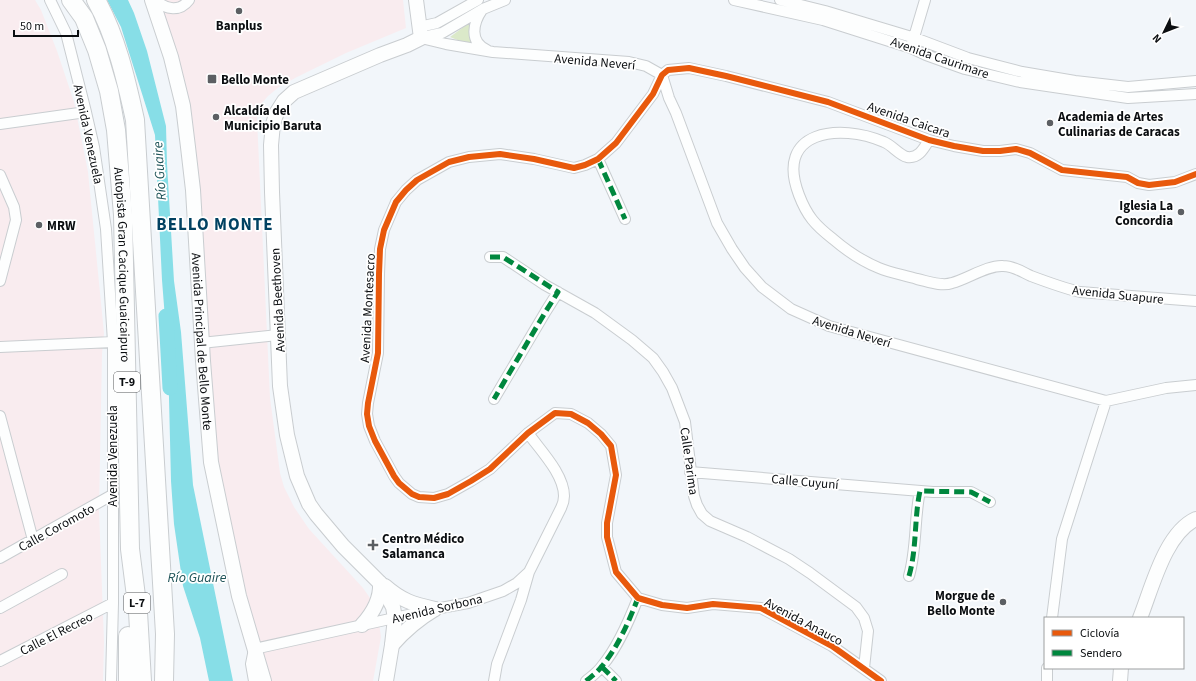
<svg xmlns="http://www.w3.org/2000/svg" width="1196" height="681" viewBox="0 0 1196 681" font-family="'Source Sans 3',sans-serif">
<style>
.commercial{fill:#f9ecef}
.green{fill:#dbe9c9}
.water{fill:#87dee7}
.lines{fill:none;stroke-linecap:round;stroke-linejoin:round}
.river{stroke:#87dee7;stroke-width:15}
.street-casing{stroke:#c9cdd0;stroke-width:12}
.secondary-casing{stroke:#c9cdd0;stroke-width:16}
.highway-casing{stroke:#c9cdd0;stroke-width:20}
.street{stroke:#fdfefe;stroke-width:10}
.secondary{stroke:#fdfefe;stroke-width:14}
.highway{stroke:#fdfefe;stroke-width:18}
.quiet{stroke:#00873e;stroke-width:5;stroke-dasharray:10 5;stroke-linecap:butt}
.cycleway-casing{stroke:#fff;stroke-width:8}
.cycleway{stroke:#e8590c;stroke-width:6}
.poi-dot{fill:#5c5f63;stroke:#fff;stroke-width:1.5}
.labels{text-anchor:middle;stroke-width:3.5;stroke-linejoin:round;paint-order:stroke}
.shield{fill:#fff;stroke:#545658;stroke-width:1}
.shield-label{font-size:12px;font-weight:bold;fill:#0b0e11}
.poi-label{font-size:13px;font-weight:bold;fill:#0b0e11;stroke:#fff;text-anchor:start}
.street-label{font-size:13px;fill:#0b0e11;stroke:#fff}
.water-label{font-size:14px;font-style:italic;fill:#1e5358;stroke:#fff}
.district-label{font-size:17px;font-weight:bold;letter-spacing:1px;fill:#004161;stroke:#fff}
</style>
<rect width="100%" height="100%" fill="#f2f6fa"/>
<path class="commercial" d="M 0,0 L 35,0 L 41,10 L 57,51 L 74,102 L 88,172 L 104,333 L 102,354 L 99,511 L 104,642 L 103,681 L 0,681 Z
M 151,0 L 403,0 L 406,28 L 346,53 L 297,77 L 279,87 L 268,96 L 262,103 L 258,109 L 257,119 L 270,398 L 280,473 L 284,487 L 294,507 L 309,529 L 363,588 L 372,601 L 379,623 L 381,637 L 373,681 L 262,681 L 215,467 L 188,122 Z"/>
<path class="green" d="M 473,20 L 469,29 L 475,47 L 450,37 Z"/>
<path class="water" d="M 107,0 L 128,0 L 134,13 L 147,51 L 166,126 L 167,164 L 174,281 L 181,332 L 193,485 L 233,681 L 209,681 L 200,638 L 183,586 L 174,524 L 171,481 L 168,357 L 162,280 L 155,135 L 121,27 Z"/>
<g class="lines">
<path class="river" d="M 166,316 L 170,388"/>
<defs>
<path id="street" d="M 50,0 L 66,33 L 86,112 L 94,147 L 106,229 L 113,342 L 113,603 L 111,681
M 156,0 C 166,10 180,12 189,0
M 734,0 L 823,20 L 911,48 L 926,55 L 965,69 L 1020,82 L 1128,98 L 1196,94
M 780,0 L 825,11 L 915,38 L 968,58 L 1022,72 L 1075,81 L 1128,87 L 1196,81
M 482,10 C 473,23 469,42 487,50
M 419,27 L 437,23 L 478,0
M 423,37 L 442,33 L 483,9 L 505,0
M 421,38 L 446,44 L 493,52 L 629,62 L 646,66 L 662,75 L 669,98 L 676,113 L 717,223 L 732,249 L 745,268 L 762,287 L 791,309 L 829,326 L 1106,401 L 1166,388 L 1196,385
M 912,44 L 925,0
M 0,124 L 86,112
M 929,140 C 924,148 919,159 907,157 C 899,155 892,145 884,142 C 840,123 774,130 799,195 C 807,216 815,225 833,239 C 847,251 862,261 879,268 C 891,273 904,275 917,279 C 927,281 941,287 952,283 C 968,279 987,265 1003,266 C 1014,266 1022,272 1031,276 C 1047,282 1063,288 1080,292 L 1196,301
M 598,159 L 625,219
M 0,175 L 14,207 L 16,220 L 0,281
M 490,257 L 503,257 L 545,285 L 595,313 L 632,340 L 653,358 L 663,372 L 672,388 L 685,422 L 694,496 L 697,505 L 702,514 L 710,521 L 747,537 L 789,559 L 810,573 L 856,607 L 864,618 L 868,631 L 864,668
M 201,343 L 278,335
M 0,347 L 113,342
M 494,399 L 546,311 L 558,292
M 0,416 L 33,540
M 690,472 L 933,492 L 971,492 L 990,502
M 0,558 L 112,495
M 909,576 C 917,548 914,519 920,491
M 0,608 L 62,574
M 1052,618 L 1062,539 L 1106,401
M 0,661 L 113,603
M 602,667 L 616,681
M 254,681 L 251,664 L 254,649 L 435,609 L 468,603 L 503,591 L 517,583 L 529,572 L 561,508 C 563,504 564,500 564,496 C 564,474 540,450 528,433
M 494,681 L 497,664 L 521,600 L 529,572
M 586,681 C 592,676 598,672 602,666 C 618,647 629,621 638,598
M 881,681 L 832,646 L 761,608 L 713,604 L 687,608 L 662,605 L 638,598 L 616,572 L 607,537 L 607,523 L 616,475 L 611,446 L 601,434 L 588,423 L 571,414 L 555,413 L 528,433 L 490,469 L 471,481 L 448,494 L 434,498 L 419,497 L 412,494 L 399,483 L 394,476 L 375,441 L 369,426 L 367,414 L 368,403 L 378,353 L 379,274 L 380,249 L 384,230 L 396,202 L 406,190 L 417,180 L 449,162 L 469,157 L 500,154 L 534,159 L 574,168 L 585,165 L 598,159 L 616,143 L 653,94 L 662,75 L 668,70 L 689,68 L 726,76 L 828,102 L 929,140 L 954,146 L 983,151 L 1000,151 L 1016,149 L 1030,153 L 1062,170 L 1127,177 L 1138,183 L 1149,185 L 1175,182 L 1196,174
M 1047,681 L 1047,668"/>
<g id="secondary">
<path id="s1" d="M 152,0 L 171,57 L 183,106 L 188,147 L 193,190 L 203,361 L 211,462 L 239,596 L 264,681"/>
<path d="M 385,586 C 402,601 413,604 435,609"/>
<path d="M 1140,618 C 1152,588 1165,533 1196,519"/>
<path d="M 362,625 C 373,613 381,599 380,583"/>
<path d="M 392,645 C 405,630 418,619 435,609"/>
<path d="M 386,681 L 392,645 L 395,618 L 393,607 L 380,583 L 343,546 L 316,514 L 309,504 L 297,476 L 287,435 L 280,386 L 272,192 L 271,145 L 273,124 L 277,112 L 284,101 L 294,92 L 380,55 L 407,45 L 421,38 L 416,0"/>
<path d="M 1120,681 L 1121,668"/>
</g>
<g id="highway">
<path id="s2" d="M 71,0 L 84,18 L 97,50 L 109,91 L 116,130 L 123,215 L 130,549 L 138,612 L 142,681"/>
<path d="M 96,0 C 116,36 126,79 135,120 L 165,634 L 164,681"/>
<path d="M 128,636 L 128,681"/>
</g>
</defs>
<use href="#street" class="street-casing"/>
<use href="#secondary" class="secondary-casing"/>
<use href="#highway" class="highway-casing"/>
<use href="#street" class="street"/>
<use href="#secondary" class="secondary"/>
<use href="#highway" class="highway"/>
<path class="quiet" d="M 598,159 L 625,219
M 490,257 L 503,257 L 558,292 L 546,311 L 494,399
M 909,576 C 917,548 914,519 920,491 L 971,492 L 990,502
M 602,667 L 616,681
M 586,681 C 592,676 598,672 602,666 C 618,647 629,621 638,598"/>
<defs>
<path id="cycleway" d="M 881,681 L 832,646 L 761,608 L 713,604 L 687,608 L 662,605 L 638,598 L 616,572 L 607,537 L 607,523 L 616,475 L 611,446 L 601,434 L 588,423 L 571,414 L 555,413 L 528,433 L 490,469 L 471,481 L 448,494 L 434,498 L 419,497 L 412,494 L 399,483 L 394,476 L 375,441 L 369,426 L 367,414 L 368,403 L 378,353 L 379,274 L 380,249 L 384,230 L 396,202 L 406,190 L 417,180 L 449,162 L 469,157 L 500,154 L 534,159 L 574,168 L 585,165 L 598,159 L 616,143 L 653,94 L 662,75 L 668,70 L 689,68 L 726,76 L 828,102 L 929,140 L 954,146 L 983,151 L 1000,151 L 1016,149 L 1030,153 L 1062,170 L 1127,177 L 1138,183 L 1149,185 L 1175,182 L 1196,174"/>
</defs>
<use href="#cycleway" class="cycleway-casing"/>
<use href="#cycleway" class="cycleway"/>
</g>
<g class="poi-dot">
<circle cx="239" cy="11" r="4"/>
<rect x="207" y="74" width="10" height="10" rx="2"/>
<circle cx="216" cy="117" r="4"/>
<circle cx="1050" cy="123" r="4"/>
<circle cx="1181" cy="212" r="4"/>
<circle cx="39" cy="225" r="4"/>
<path d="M371 539h4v4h4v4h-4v4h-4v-4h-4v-4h4z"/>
<circle cx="1003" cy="602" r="4"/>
</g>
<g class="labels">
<g class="shield">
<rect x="114" y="372" width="26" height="20" rx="3"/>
<rect x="124" y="593" width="26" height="20" rx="3"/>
</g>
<g class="shield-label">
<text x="127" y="386">T-9</text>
<text x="137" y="607">L-7</text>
</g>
<g class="poi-label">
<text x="239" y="30" text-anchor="middle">Banplus</text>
<text x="221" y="84">Bello Monte</text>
<text x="224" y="115">Alcaldía del<tspan x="224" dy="15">Municipio Baruta</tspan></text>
<text x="1058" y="121">Academia de Artes<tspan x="1058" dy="15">Culinarias de Caracas</tspan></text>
<text x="1173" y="210" text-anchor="end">Iglesia La<tspan x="1173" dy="15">Concordia</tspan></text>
<text x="47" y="230">MRW</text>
<text x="382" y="543">Centro Médico<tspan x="382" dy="15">Salamanca</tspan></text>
<text x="995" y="600" text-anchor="end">Morgue de<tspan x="995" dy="15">Bello Monte</tspan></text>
</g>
<g class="street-label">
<text transform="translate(940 57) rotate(19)" y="5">Avenida Caurimare</text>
<text transform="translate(595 61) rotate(5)" y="5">Avenida Neverí</text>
<text transform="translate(909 119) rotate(19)" y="5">Avenida Caicara</text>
<text transform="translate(89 134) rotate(78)" y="5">Avenida Venezuela</text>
<text dy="5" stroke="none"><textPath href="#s2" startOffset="274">Autopista Gran Cacique Guaicaipuro</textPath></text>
<text transform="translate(1118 294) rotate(6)" y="5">Avenida Suapure</text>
<text transform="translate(277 300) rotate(-93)" y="5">Avenida Beethoven</text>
<text transform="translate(367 308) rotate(-87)" y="5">Avenida Montesacro</text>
<text transform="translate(852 331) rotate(17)" y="5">Avenida Neverí</text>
<text dy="5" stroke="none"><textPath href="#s1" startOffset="347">Avenida Principal de Bello Monte</textPath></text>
<text transform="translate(112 456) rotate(-90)" y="5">Avenida Venezuela</text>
<text transform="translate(690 461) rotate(82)" y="5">Calle Parima</text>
<text transform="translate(805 481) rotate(5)" y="5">Calle Cuyuní</text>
<text transform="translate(56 527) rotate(-29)" y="5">Calle Coromoto</text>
<text transform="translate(437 608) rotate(-13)" y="5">Avenida Sorbona</text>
<text transform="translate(804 621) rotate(28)" y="5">Avenida Anauco</text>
<text transform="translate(56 633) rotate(-27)" y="5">Calle El Recreo</text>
</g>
<g class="water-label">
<text transform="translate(159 171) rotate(-94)" y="5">Río Guaire</text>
<text x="197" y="582">Río Guaire</text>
</g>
<g class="district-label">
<text x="215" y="230">BELLO MONTE</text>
</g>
</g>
<rect x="1044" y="617" width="140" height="52" fill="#ffffff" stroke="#9d9fa0"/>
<rect x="1052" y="630" width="20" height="6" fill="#e8590c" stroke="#9d9fa0"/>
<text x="1080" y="637" font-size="12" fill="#0b0e11">Ciclovía</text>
<rect x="1052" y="650" width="20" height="6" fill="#00873e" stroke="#9d9fa0"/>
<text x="1080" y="657" font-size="12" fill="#0b0e11">Sendero</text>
<g transform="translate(1164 32) rotate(227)" stroke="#ffffff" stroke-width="3" paint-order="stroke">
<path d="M0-3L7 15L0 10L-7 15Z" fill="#0b0e11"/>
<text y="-6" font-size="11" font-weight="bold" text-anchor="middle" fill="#0b0e11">N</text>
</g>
<path d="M14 30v6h64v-6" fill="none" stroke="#0b0e11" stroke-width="2"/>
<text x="20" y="30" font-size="12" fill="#0b0e11" stroke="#ffffff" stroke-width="3" paint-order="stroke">50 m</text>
</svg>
